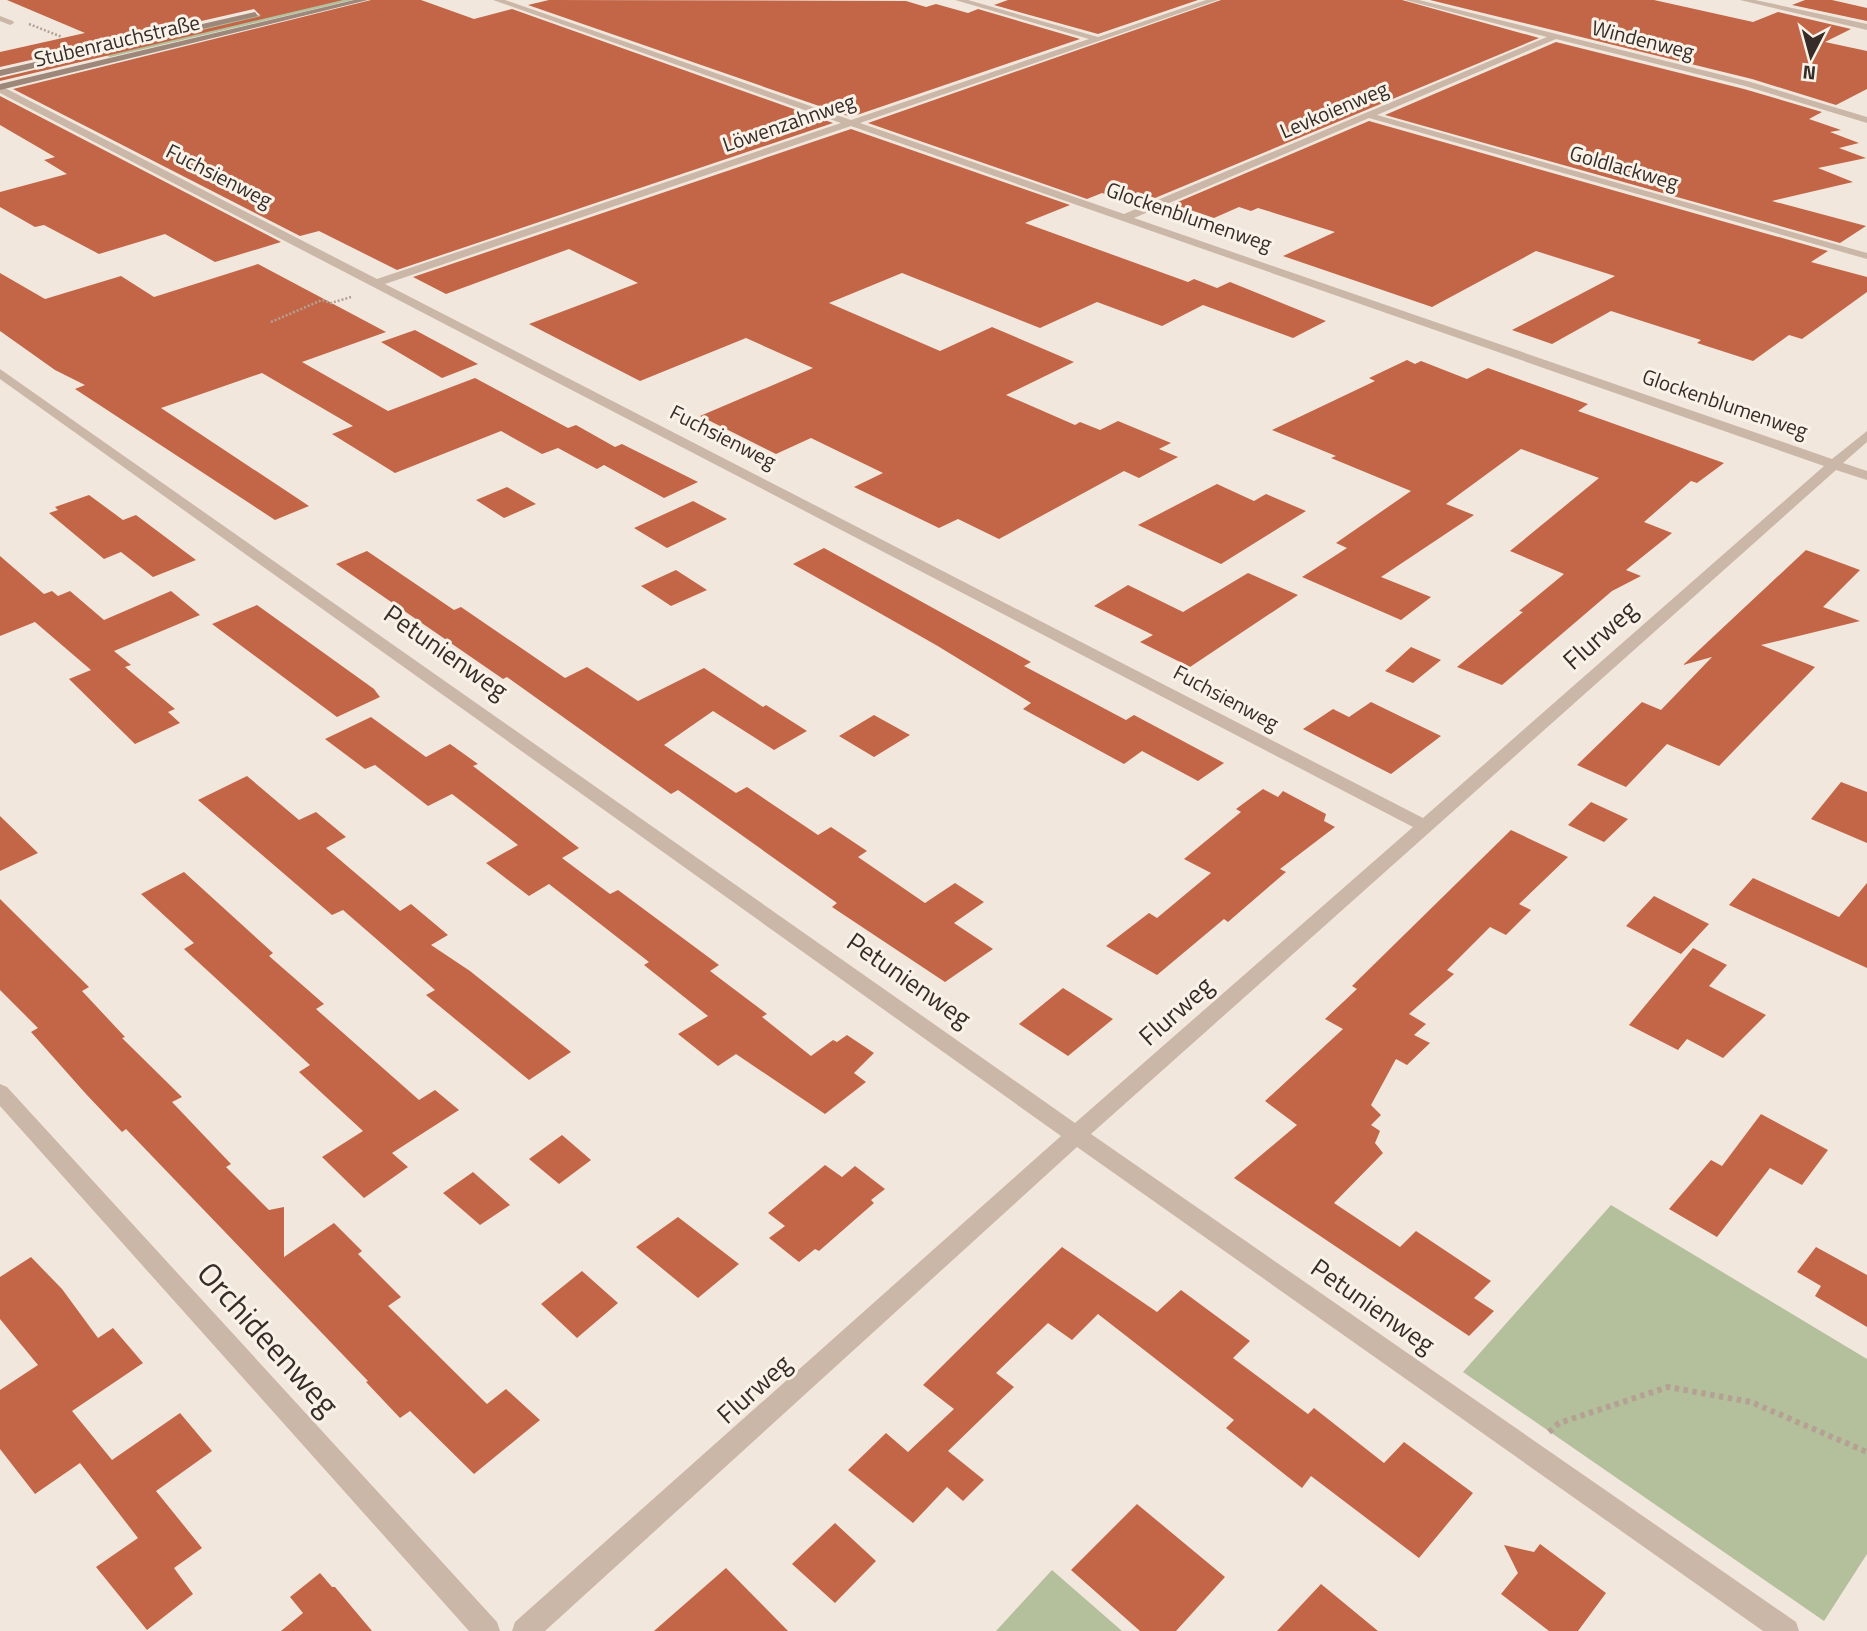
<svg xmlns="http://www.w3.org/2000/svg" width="1867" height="1631" viewBox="0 0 1867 1631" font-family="'Titillium Web',sans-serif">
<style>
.green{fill:#b4c09c}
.building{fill:#c36648}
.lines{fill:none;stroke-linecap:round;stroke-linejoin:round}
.path-far1{stroke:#b5a193;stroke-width:2.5;stroke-dasharray:2 2;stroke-linecap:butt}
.path{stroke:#b5a193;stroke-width:6;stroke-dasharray:4.5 4.5;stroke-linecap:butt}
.street{fill:#cab7a8;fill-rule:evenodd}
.secondary{fill:#9d867a;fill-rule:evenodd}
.labels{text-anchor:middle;stroke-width:6;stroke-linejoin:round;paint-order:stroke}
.far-street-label{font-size:21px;fill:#372d28;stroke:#f9f2e9}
.street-label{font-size:26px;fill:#372d28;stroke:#f9f2e9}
.near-street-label{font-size:32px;fill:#372d28;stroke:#f9f2e9}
</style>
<rect width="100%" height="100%" fill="#f2e7dc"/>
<path class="green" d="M 323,0 L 353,0 L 110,57 L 99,53 Z
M 1611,1205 L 1867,1359 L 1867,1554 L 1824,1621 L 1463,1372 Z
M 1052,1570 L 1122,1631 L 996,1631 Z"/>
<path class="building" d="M 7,0 L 343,0 L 0,81 L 0,78 L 261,16 L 254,9 L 0,67 L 0,52 L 85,33 Z
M 371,0 L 421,0 L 474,19 L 512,9 L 833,123 L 397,270 L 319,231 L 300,236 L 13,89 Z
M 549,0 L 906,1 L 926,7 L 936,4 L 968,13 L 978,9 L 1080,39 L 851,117 L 528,5 Z
M 1008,0 L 1198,0 L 1098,34 L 994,5 Z
M 1221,0 L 1402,0 L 1539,38 L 1155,198 L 1138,192 L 1121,199 L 1102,193 L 1087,199 L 868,123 Z
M 1430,0 L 1654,0 L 1753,22 L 1778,12 L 1851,29 L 1825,42 L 1867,51 L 1867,89 L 1836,105 L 1752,79 Z
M 1805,0 L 1832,0 L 1867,8 L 1867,21 L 1792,5 Z
M 1556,42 L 1744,89 L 1822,112 L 1809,119 L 1841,130 L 1830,132 L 1859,143 L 1839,148 L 1866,158 L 1818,168 L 1853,182 L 1772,201 L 1866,226 L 1840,243 L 1385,115 Z
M 0,96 L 281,242 L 215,262 L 165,234 L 99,254 L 44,225 L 35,227 L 0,207 L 0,192 L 67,174 L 44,160 L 55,157 L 0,125 Z
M 1369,121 L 1828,251 L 1811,262 L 1867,277 L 1867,292 L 1802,339 L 1789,335 L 1753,361 L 1697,343 L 1701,340 L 1611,311 L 1552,344 L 1512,330 L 1615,276 L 1536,251 L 1432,307 L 1283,256 L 1335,232 L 1258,208 L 1251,211 L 1239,207 L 1214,218 L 1173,204 Z
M 851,129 L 1070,205 L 1025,223 L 1188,282 L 1194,279 L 1217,288 L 1230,282 L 1326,321 L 1293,338 L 1203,305 L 1162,326 L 1097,302 L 1040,328 L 902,273 L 829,303 L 940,351 L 992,327 L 1074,362 L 1006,395 L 1075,425 L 1080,422 L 1100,430 L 1118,421 L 1171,443 L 1159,449 L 1178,457 L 1139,478 L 1124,471 L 999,539 L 958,519 L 939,528 L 854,487 L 883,473 L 811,438 L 776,454 L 700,416 L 813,368 L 746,338 L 640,381 L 529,324 L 638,283 L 569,249 L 446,294 L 413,277 Z
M 258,264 L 386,332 L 302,362 L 388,411 L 475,378 L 568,428 L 576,425 L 615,447 L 622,444 L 698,482 L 664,498 L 604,465 L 597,469 L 558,448 L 542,454 L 501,431 L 395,473 L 332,434 L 353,426 L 262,373 L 161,408 L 309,506 L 275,520 L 75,389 L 85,385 L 55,370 L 0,331 L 0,273 L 45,299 L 121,276 L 154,297 Z
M 415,330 L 478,364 L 442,378 L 381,342 Z
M 1407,360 L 1415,364 L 1421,361 L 1467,379 L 1488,368 L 1588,404 L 1578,411 L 1724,463 L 1697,483 L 1691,481 L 1644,522 L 1672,533 L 1626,570 L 1641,576 L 1612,591 L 1502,685 L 1457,667 L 1523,612 L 1519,611 L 1564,574 L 1510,551 L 1599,478 L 1521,449 L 1446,504 L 1474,515 L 1381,577 L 1431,597 L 1401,620 L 1302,577 L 1347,548 L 1336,543 L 1411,491 L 1331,458 L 1336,456 L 1272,430 L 1375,381 L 1369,378 Z
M 1217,484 L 1254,501 L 1266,494 L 1306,511 L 1221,564 L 1138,525 Z
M 507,487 L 536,504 L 504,518 L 476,500 Z
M 89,495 L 123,520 L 136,515 L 196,560 L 153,577 L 121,552 L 104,559 L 49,513 L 58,510 L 55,507 Z
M 693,501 L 727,519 L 667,548 L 634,528 Z
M 824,548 L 1031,662 L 1024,666 L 1126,720 L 1134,715 L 1224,763 L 1198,781 L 1142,751 L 1124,764 L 1023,709 L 1031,703 L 936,645 L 793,564 Z
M 1806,550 L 1860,570 L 1823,607 L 1860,621 L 1761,645 L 1815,667 L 1719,766 L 1667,744 L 1626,787 L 1577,765 L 1642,702 L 1661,710 L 1712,657 L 1683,665 Z
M 367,551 L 454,610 L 461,607 L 565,678 L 587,667 L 638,701 L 704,668 L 763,707 L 766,705 L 807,731 L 774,750 L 713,711 L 664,745 L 736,793 L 747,787 L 818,835 L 831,827 L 867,851 L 858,857 L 925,903 L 955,883 L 984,902 L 954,923 L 993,949 L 945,982 L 832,907 L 837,903 L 678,790 L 671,794 L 507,677 L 503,679 L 336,564 Z
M 0,556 L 44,594 L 52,591 L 58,596 L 70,591 L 104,620 L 171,591 L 200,615 L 114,651 L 131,665 L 125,667 L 175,709 L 168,712 L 180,723 L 135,744 L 69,679 L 91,670 L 35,622 L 0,636 Z
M 676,570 L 707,590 L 671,606 L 641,586 Z
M 1248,573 L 1298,595 L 1190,667 L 1140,642 L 1153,635 L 1094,606 L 1128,585 L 1183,612 Z
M 257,605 L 374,689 L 380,697 L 337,717 L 212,624 Z
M 1411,647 L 1441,660 L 1413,683 L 1385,671 Z
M 1371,702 L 1441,736 L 1391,774 L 1303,729 L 1333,709 L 1349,717 Z
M 874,715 L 910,735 L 874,757 L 839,736 Z
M 371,717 L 426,757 L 450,744 L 478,764 L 473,766 L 579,848 L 562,858 L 610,894 L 618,890 L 719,965 L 710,971 L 767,1014 L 762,1017 L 811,1056 L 833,1040 L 837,1042 L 847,1035 L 874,1053 L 854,1073 L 866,1082 L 825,1114 L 736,1054 L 718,1066 L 678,1034 L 708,1016 L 644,965 L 649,962 L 549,884 L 529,896 L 486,863 L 518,845 L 452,794 L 428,806 L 375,765 L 365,769 L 325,739 Z
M 247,776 L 299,820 L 316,812 L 346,837 L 326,848 L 400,911 L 411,904 L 448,935 L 431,945 L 470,971 L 571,1052 L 529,1080 L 426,995 L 435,990 L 343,910 L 332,915 L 198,800 Z
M 1841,782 L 1867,792 L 1867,843 L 1811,819 Z
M 1263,789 L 1278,797 L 1283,791 L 1326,814 L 1324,821 L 1335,827 L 1280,869 L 1286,872 L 1228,922 L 1224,919 L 1157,975 L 1106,946 L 1149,913 L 1157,918 L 1211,873 L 1184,859 L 1241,812 L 1236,809 Z
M 1591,802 L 1628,819 L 1604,842 L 1568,825 Z
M 0,816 L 38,853 L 0,871 Z
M 1511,830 L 1568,857 L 1519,904 L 1531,910 L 1506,935 L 1490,927 L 1447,970 L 1454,974 L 1409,1014 L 1426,1024 L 1414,1035 L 1430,1043 L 1407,1065 L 1396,1059 L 1371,1105 L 1381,1115 L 1371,1125 L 1380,1131 L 1375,1143 L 1383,1153 L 1334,1203 L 1400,1247 L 1416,1231 L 1491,1281 L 1474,1298 L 1494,1311 L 1469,1336 L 1234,1178 L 1297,1125 L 1265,1101 L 1343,1029 L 1325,1019 L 1357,989 L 1352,986 Z
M 184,872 L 273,953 L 269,956 L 324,1004 L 316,1009 L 419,1100 L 435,1090 L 459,1110 L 392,1153 L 408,1167 L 364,1198 L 322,1157 L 363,1131 L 299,1072 L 310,1065 L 184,949 L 194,943 L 141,894 Z
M 1753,878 L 1839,917 L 1867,883 L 1867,968 L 1729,905 Z
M 1654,896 L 1709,924 L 1681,954 L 1626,926 Z
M 0,899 L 89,987 L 82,991 L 125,1037 L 122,1038 L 182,1097 L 172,1102 L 231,1164 L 226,1167 L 269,1210 L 284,1207 L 284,1257 L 334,1223 L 362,1251 L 358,1254 L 401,1297 L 388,1306 L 487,1404 L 506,1389 L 540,1420 L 474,1474 L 410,1411 L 400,1418 L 366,1382 L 368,1381 L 126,1129 L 122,1132 L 86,1094 L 31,1032 L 38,1028 L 0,990 Z
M 1693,948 L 1727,965 L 1709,986 L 1766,1015 L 1723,1058 L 1687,1039 L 1678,1050 L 1629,1025 Z
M 1063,988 L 1113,1019 L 1068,1056 L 1019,1024 Z
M 1761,1114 L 1828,1150 L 1802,1185 L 1770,1168 L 1717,1237 L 1669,1209 L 1711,1160 L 1722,1166 Z
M 562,1135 L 591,1160 L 559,1184 L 529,1159 Z
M 825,1165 L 842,1177 L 855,1166 L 885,1189 L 871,1200 L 874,1203 L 819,1251 L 815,1249 L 799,1262 L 769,1238 L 785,1226 L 768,1213 Z
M 473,1172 L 510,1205 L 480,1225 L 443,1193 Z
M 678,1217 L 739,1264 L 698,1298 L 636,1247 Z
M 1062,1247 L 1157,1312 L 1181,1290 L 1250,1341 L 1233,1358 L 1308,1414 L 1314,1408 L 1384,1463 L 1404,1442 L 1473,1493 L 1419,1558 L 1311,1476 L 1302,1488 L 1226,1428 L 1234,1420 L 1098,1314 L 1072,1340 L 1048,1323 L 996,1373 L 1014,1387 L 948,1451 L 984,1480 L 963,1501 L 947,1487 L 913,1523 L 848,1470 L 886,1433 L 908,1452 L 954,1409 L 923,1385 Z
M 1816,1247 L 1867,1275 L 1867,1327 L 1815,1296 L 1821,1286 L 1797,1272 Z
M 31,1257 L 62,1289 L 98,1338 L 113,1328 L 143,1363 L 72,1411 L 112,1460 L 180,1413 L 212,1451 L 156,1491 L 202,1548 L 174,1568 L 193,1594 L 147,1630 L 96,1567 L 138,1538 L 80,1463 L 35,1494 L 0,1449 L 0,1390 L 38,1365 L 0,1319 L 0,1277 Z
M 582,1271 L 618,1303 L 577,1338 L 541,1304 Z
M 1137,1504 L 1225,1577 L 1176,1631 L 1140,1631 L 1071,1570 Z
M 835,1523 L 876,1561 L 835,1603 L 792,1564 Z
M 1540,1544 L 1606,1593 L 1578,1631 L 1549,1631 L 1501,1594 L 1518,1573 L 1504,1545 L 1534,1552 Z
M 726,1568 L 788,1631 L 654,1631 Z
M 320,1573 L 332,1587 L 335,1587 L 372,1631 L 281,1631 L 303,1613 L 290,1597 Z
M 1321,1584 L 1378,1631 L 1277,1631 Z"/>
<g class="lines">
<path class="path-far1" d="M 29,24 L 62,37
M 271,322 L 322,300 L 331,303 L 351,297"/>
<path class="path" d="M 1549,1432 L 1559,1423 L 1668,1387 L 1751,1402 L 1867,1452"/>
<path class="street" d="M 493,0 L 505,0 L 851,120 L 1089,39 L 955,0 L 968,0 L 1098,37 L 1206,0 L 1218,0 L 860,123 L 1124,214 L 1547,37 L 1405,0 L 1419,0 L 1751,82 L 1867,117 L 1867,123 L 1745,86 L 1556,39 L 1377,115 L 1867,253 L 1867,259 L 1369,118 L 1134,218 L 1832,459 L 1867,431 L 1867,442 L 1843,463 L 1867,471 L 1867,480 L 1836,470 L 1091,1134 L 1796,1622 L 1799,1631 L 1763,1631 L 1077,1147 L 545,1631 L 512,1631 L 515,1622 L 1061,1136 L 0,379 L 0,369 L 1075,1123 L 1413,827 L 0,93 L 0,86 L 3,87 L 377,279 L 841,123 ZM 851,126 L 1824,466 L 1423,818 L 385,284 Z
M 1740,0 L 1755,0 L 1867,24 L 1867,30 Z
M 0,16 L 13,21 L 14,23 L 10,25 L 0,21 Z
M 0,1084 L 7,1087 L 497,1622 L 500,1631 L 469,1631 L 0,1106 Z"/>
<path class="secondary" d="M 354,0 L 368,0 L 0,90 L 0,84 Z
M 255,12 L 258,16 L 0,76 L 0,70 Z"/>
</g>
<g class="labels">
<g class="far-street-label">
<text transform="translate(1643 40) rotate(14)" y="7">Windenweg</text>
<text transform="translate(117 41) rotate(-13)" y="7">Stubenrauchstraße</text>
<text transform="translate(1334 110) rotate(-23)" y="7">Levkoienweg</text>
<text transform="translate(789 123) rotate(-19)" y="7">Löwenzahnweg</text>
<text transform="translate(1624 168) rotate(16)" y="7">Goldlackweg</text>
<text transform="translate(219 176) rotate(27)" y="7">Fuchsienweg</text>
<text transform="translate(1189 217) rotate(19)" y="7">Glockenblumenweg</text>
<text transform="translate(1725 404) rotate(19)" y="7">Glockenblumenweg</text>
<text transform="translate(723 437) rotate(27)" y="7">Fuchsienweg</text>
<text transform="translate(1226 698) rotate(28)" y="7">Fuchsienweg</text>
</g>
<g class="street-label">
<text transform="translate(1600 635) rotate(-42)" y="9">Flurweg</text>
<text transform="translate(446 652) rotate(35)" y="9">Petunienweg</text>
<text transform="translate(909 980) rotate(35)" y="9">Petunienweg</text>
<text transform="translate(1176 1011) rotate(-42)" y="9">Flurweg</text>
<text transform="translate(1373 1306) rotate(35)" y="9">Petunienweg</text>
<text transform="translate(754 1389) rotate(-42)" y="9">Flurweg</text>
</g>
<g class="near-street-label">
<text transform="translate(268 1339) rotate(48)" y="11">Orchideenweg</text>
</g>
</g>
<g transform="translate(1811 56) rotate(186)" stroke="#f9f2e9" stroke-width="5" paint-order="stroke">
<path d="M0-5L12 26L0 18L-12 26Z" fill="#372d28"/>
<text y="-10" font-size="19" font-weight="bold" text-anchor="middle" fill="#372d28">N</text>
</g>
</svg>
